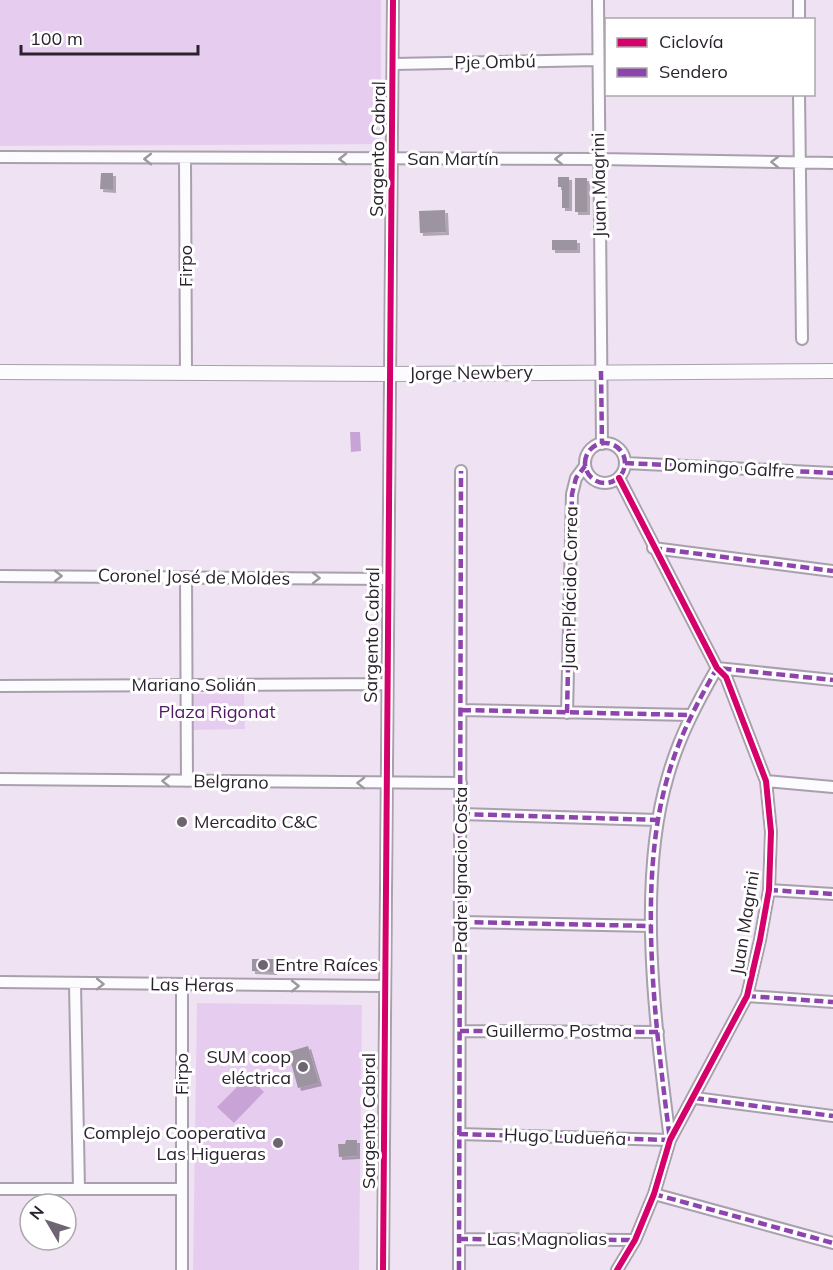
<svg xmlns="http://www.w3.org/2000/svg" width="833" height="1270" viewBox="0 0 833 1270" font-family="Mulish,sans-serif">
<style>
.green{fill:#e6cdf0}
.water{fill:#c8a4d6}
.building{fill:#9d94a1;filter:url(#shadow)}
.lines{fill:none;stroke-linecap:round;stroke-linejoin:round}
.minor-casing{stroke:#a9a0ad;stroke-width:14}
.secondary-casing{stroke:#a9a0ad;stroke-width:16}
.minor{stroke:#fcfbfd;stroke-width:10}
.secondary{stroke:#fcfbfd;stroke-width:14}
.quiet{stroke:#8e44ad;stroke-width:4.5;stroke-dasharray:9 4.5;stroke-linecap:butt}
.cycleway-casing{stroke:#fff;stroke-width:10}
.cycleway{stroke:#d6006c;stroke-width:6}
.oneway{stroke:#9e999f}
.poi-dot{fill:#6f6572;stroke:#fff;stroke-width:2}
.labels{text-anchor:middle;stroke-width:6;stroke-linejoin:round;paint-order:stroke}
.street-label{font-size:18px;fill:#2a222d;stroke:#fff}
.park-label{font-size:18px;fill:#521865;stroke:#fff}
.poi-label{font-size:18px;fill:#2a222d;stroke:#fff;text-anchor:start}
</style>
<defs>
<filter id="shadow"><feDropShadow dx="3" dy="3" stdDeviation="0" flood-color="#0004"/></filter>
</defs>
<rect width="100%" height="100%" fill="#eee2f3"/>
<path class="green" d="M 0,0 L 381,0 L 381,144 L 0,146 Z
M 244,693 L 245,729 L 190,730 L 189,694 Z
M 197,1003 L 362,1005 L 359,1270 L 193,1270 Z"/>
<path class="water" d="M 350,432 L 360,432 L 361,451 L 351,452 Z
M 248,1076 L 264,1092 L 234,1123 L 217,1107 Z"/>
<path class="building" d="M 101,173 L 113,173 L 113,190 L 100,189 Z
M 558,177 L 569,177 L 569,208 L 562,208 L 562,187 L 558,187 Z
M 575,178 L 587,178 L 587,212 L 575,212 Z
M 445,210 L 446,232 L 420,233 L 419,211 Z
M 552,240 L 577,240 L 577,250 L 552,250 Z
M 252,959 L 274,959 L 274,972 L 252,971 Z
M 308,1046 L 319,1083 L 298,1088 L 288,1052 Z
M 346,1140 L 357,1140 L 357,1156 L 339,1157 L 338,1144 L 345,1144 Z"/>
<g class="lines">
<defs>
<path id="minor" d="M 598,0 L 602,444
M 799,20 L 799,0
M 394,64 L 597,60
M 799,94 L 802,339
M 0,157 L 599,159 L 833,163
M 185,159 L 186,373
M585 463a20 20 0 1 1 40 0a20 20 0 1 1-40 0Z
M 625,463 L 833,473
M 653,548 L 833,571
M 0,576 L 388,579
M 186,577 L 187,781
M 0,686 L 387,684
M 462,710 L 690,715
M 567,713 L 572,494 L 576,478 L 585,466
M 0,779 L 461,783
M 766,781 L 833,787
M 461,814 L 658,820
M 769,890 L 833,894
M 461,922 L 651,926
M 0,982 L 385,986
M 75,984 L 79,1189
M 747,996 L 833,1002
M 460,1031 L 658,1032
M 695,1098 L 833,1116
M 459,1134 L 670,1140 C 656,1030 636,883 668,776 C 679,737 697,703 717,668 L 833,680
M 0,1189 L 181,1189
M 654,1194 L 833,1243
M 459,1239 L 635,1240
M 182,1270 L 182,985
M 383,1270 L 393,0
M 459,1270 L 461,471
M 617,1270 L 635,1240 L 654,1194 L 670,1140 L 747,996 L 760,940 L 769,890 L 771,832 L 766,781 L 726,677 L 717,668 L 619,478"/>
<path id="secondary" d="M 0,372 L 390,374 L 833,371"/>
</defs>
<use href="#minor" class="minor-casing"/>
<use href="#secondary" class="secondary-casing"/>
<use href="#minor" class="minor"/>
<use href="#secondary" class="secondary"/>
<path class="quiet" d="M 601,371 L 602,444
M585 463a20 20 0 1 1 40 0a20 20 0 1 1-40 0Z
M 625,463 L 833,473
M 653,548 L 833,571
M 462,710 L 690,715
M 567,713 L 572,494 L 576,478 L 585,466
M 461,814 L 658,820
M 769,890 L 833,894
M 461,922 L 651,926
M 747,996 L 833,1002
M 460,1031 L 658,1032
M 695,1098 L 833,1116
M 459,1134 L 670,1140 C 656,1030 636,883 668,776 C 679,737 697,703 717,668 L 833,680
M 654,1194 L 833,1243
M 459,1239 L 635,1240
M 459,1270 L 461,471"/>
<defs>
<path id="cycleway" d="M 383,1270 L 393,0
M 617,1270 L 635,1240 L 654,1194 L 670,1140 L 747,996 L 760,940 L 769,890 L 771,832 L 766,781 L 726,677 L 717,668 L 619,478"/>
</defs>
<use href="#cycleway" class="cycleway-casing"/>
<use href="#cycleway" class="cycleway"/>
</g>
<defs><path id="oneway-chevron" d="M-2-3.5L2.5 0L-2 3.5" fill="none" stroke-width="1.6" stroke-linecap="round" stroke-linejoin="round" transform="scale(1.5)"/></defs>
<g class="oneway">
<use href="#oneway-chevron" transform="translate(148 159) rotate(-180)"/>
<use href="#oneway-chevron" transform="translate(343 159) rotate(180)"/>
<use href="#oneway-chevron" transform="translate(559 159) rotate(-180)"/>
<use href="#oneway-chevron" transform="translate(775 162) rotate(-179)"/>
<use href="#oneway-chevron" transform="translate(58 576)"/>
<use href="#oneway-chevron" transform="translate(316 578) rotate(1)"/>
<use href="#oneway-chevron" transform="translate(166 781) rotate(-179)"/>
<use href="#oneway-chevron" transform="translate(361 783) rotate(-179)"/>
<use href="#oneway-chevron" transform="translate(100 984) rotate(1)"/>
<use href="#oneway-chevron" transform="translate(295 986)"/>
</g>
<g class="poi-dot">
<circle cx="182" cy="822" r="6"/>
<circle cx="263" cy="965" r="6"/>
<circle cx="303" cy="1067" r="6"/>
<circle cx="278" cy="1143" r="6"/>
</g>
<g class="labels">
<g class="street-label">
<text transform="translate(495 62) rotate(-1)" y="6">Pje Ombú</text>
<text transform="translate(378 149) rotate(-89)" y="6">Sargento Cabral</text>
<text x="453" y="165">San Martín</text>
<text transform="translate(599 185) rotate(-91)" y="6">Juan Magrini</text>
<text transform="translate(186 266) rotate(-90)" y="6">Firpo</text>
<text transform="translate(471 373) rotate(-1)" y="6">Jorge Newbery</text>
<text transform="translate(729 468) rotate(3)" y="6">Domingo Galfre</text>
<text transform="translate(194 577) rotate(1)" y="6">Coronel José de Moldes</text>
<text transform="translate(570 588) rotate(-89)" y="6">Juan Plácido Correa</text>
<text transform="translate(372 635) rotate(-89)" y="6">Sargento Cabral</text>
<text x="194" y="691">Mariano Solián</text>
<text transform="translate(231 782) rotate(1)" y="6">Belgrano</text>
<text transform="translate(461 870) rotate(-90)" y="6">Padre Ignacio Costa</text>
<text transform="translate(745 923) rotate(-81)" y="6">Juan Magrini</text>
<text transform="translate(192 985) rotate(1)" y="6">Las Heras</text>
<text x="559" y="1037">Guillermo Postma</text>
<text transform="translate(182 1074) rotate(-90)" y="6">Firpo</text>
<text transform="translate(369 1121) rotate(-90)" y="6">Sargento Cabral</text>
<text transform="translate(565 1137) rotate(2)" y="6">Hugo Ludueña</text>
<text x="547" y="1245">Las Magnolias</text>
</g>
<g class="park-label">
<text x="217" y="718">Plaza Rigonat</text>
</g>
<g class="poi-label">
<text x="194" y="828">Mercadito C&amp;C</text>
<text x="275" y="971">Entre Raíces</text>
<text x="291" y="1063" text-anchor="end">SUM coop<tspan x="291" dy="21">eléctrica</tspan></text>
<text x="266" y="1139" text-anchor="end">Complejo Cooperativa<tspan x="266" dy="21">Las Higueras</tspan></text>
</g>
</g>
<rect x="605" y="18" width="210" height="78" fill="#ffffff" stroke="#aaa7ab" stroke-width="1.5"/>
<rect x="617" y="38" width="30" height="9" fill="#d6006c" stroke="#aaa7ab" stroke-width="1.5"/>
<text x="659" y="48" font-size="18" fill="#2a222d">Ciclovía</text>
<rect x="617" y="68" width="30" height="9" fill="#8e44ad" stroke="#aaa7ab" stroke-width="1.5"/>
<text x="659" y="78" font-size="18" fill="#2a222d">Sendero</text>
<g transform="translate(48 1222) rotate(309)"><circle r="28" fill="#ffffff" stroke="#aaa7ab" stroke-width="1.5"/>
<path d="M0-4.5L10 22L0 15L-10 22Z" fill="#6f6572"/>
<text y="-9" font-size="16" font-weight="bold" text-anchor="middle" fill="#2a222d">N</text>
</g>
<path d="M21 45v9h177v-9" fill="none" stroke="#2a222d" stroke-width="3"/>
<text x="30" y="45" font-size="18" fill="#2a222d" stroke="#ffffff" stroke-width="4.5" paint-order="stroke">100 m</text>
</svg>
